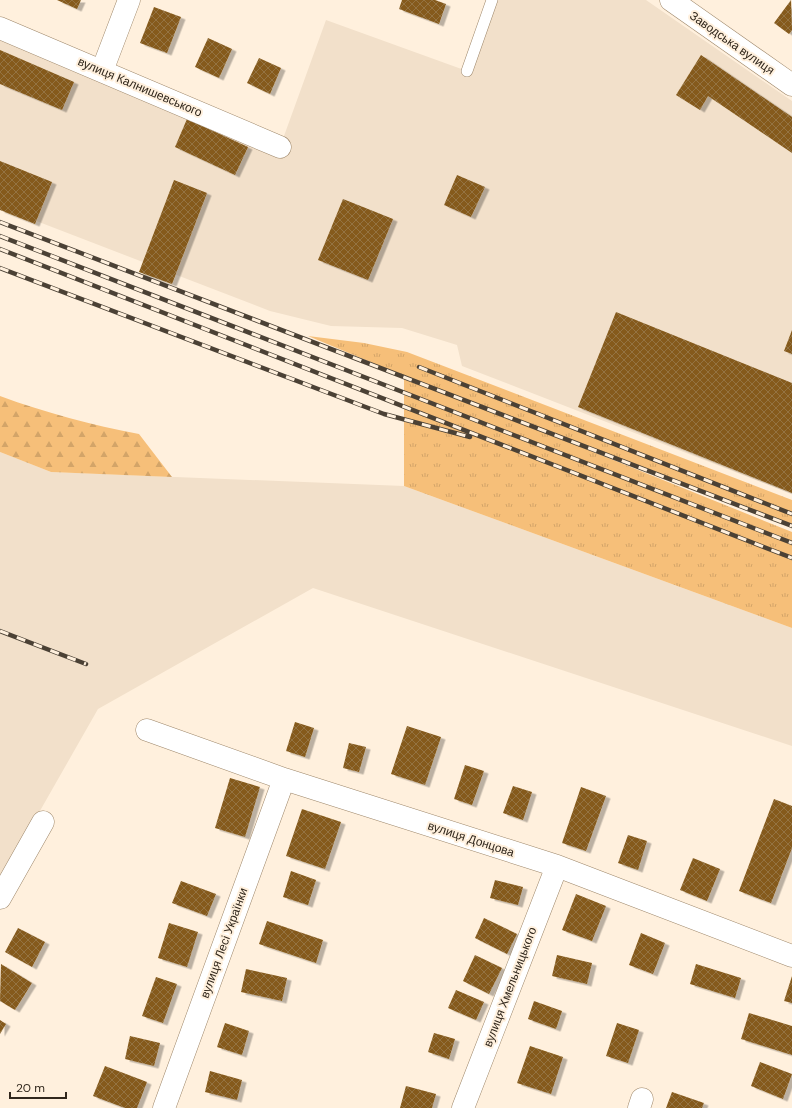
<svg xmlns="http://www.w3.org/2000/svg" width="792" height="1108" viewBox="0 0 792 1108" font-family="'DM Sans',sans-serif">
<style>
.built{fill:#f2e0ca}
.grass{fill:url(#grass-tufts)}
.forest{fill:url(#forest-firs)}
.building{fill:url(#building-cross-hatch);filter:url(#shadow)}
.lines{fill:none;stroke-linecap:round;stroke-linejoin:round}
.service-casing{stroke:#9d8669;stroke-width:12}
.minor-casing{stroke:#9d8669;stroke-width:23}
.tertiary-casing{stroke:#9d8669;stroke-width:23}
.service{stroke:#fff;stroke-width:11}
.minor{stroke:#fff;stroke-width:22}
.tertiary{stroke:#fff;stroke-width:22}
.rail-casing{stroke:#4b4135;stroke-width:4.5}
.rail{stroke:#fff0dd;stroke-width:3;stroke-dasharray:9;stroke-linecap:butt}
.labels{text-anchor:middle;stroke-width:4;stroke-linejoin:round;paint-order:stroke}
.street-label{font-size:12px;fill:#31271c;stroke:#fff0dd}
</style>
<defs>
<pattern id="grass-tufts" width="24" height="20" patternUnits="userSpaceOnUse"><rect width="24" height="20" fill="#f6bf79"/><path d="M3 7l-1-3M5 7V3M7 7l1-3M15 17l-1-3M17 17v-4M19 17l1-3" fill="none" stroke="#d3a468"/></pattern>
<pattern id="forest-firs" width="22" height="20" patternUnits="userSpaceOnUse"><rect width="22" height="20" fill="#f6bf79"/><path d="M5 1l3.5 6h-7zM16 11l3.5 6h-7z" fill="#d3a468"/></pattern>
<pattern id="building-cross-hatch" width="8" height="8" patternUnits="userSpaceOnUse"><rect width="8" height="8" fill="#855a1b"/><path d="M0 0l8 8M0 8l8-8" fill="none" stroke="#947343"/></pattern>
<filter id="shadow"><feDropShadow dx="4.5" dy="2.5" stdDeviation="0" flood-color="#0004"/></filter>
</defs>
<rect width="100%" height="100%" fill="#fff0dd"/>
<path class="built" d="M 492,0 L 646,0 L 792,101 L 792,494 L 462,366 L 457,345 L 402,328 L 331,326 L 270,311 L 0,207 L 0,28 L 280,147 L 326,20 L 467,71 Z
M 0,452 L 51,472 L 404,486 L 792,628 L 792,746 L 313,588 L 98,709 L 0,881 Z"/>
<path class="grass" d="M 308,336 L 364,343 L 407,352 L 792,500 L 792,526 L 445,392 L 792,532 L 792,628 L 404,486 L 404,376 Z"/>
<path class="forest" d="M 0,396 C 46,413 92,425 139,434 L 172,477 L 51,472 L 0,452 Z"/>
<path class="building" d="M 57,0 L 81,0 L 77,9 Z
M 402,0 L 435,0 L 446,4 L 439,24 L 399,9 Z
M 791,0 L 792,30 L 789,34 L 774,23 Z
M 154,7 L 181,17 L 167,53 L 140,43 Z
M 208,38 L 232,49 L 219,78 L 195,67 Z
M 0,50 L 74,82 L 62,110 L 0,84 Z
M 701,55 L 792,117 L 792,153 L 708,96 L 700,110 L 676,95 Z
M 259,58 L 281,68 L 270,94 L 247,83 Z
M 187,119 L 248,147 L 235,175 L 175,147 Z
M 0,161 L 52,182 L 35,224 L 0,210 Z
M 457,175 L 485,187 L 471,217 L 444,205 Z
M 174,180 L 207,193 L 172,284 L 139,272 Z
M 343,199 L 393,219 L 368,280 L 318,260 Z
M 616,312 L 792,383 L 792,493 L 578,407 Z
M 792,330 L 792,354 L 784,351 Z
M 295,722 L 314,728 L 305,757 L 286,751 Z
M 407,726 L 441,737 L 425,785 L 391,774 Z
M 349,743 L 366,747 L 359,772 L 343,768 Z
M 465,765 L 484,771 L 472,805 L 454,799 Z
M 230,778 L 260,787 L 245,837 L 215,828 Z
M 513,786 L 532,792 L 523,820 L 503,813 Z
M 581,787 L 606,796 L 586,851 L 562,843 Z
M 774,799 L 792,806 L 792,848 L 771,903 L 739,891 Z
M 302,809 L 341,822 L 325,869 L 286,856 Z
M 628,835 L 647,841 L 638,870 L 618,863 Z
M 693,858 L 720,869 L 707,901 L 680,890 Z
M 291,871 L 316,880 L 308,905 L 283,897 Z
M 495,880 L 523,887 L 518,905 L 490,898 Z
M 181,881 L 216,894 L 207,916 L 172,903 Z
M 576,894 L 606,906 L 592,941 L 562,930 Z
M 484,918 L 517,934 L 507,954 L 475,938 Z
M 267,921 L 323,940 L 316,963 L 259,944 Z
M 169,923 L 198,932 L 187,967 L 158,958 Z
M 18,928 L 45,942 L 32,967 L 5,952 Z
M 641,933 L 665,943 L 653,974 L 629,965 Z
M 475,955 L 502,968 L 489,994 L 463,981 Z
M 557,955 L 592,963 L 587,984 L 552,976 Z
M 1,964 L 32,983 L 15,1010 L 0,1001 Z
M 696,964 L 741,978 L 735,998 L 690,984 Z
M 246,969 L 287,978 L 282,1001 L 241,992 Z
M 792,976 L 792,1003 L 784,1001 Z
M 156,977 L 177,984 L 163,1023 L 142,1016 Z
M 456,990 L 484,1002 L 476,1020 L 448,1008 Z
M 534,1001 L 562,1011 L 556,1029 L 528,1019 Z
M 749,1013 L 792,1026 L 792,1055 L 741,1039 Z
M 0,1020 L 6,1024 L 0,1034 Z
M 225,1023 L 249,1031 L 242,1055 L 217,1047 Z
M 617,1023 L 639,1030 L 628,1063 L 606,1056 Z
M 434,1033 L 455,1039 L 449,1059 L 428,1052 Z
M 130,1036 L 160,1043 L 154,1066 L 125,1059 Z
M 530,1046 L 563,1057 L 551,1094 L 517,1083 Z
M 760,1062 L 792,1074 L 783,1099 L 751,1086 Z
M 105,1066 L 147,1082 L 137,1108 L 125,1108 L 93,1096 Z
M 210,1071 L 242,1080 L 237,1100 L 205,1092 Z
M 406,1086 L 436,1094 L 432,1108 L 400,1108 Z
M 672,1092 L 704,1103 L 702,1108 L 666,1108 Z"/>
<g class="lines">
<defs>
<path id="service" d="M 467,71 L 492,0"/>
<path id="minor" d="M 0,28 L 280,147
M 102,71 L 129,0
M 147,730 L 284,779 L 557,866 L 792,956
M 0,898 L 43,822
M 164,1108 L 284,779
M 463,1108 L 557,866
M 639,1108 L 642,1099"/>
<path id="tertiary" d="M 671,0 L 792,85"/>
</defs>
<use href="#service" class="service-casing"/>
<use href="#minor" class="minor-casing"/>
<use href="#tertiary" class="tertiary-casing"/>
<use href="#service" class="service"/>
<use href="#minor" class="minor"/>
<use href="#tertiary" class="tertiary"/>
<defs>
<path id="rail" d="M 0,222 L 792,526
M 0,236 L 792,543
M 0,249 L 792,558
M 0,268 L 384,414 L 470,437
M 419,367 L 792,514
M 0,631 L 86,664"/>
</defs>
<use href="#rail" class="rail-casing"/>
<use href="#rail" class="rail"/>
</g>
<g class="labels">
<g class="street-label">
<text transform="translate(732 43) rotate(35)" y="4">Заводська вулиця</text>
<text transform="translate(140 87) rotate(23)" y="4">вулиця Калнишевського</text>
<text transform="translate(471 839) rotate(18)" y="4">вулиця Донцова</text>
<text transform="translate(224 943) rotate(-70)" y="4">вулиця Лесі Українки</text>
<text transform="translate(510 987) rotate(-69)" y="4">вулиця Хмельницького</text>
</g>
</g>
<path d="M10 1092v6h56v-6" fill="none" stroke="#31271c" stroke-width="2"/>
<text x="16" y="1092" font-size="12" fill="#31271c" stroke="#fff0dd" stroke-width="3" paint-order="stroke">20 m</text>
</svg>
